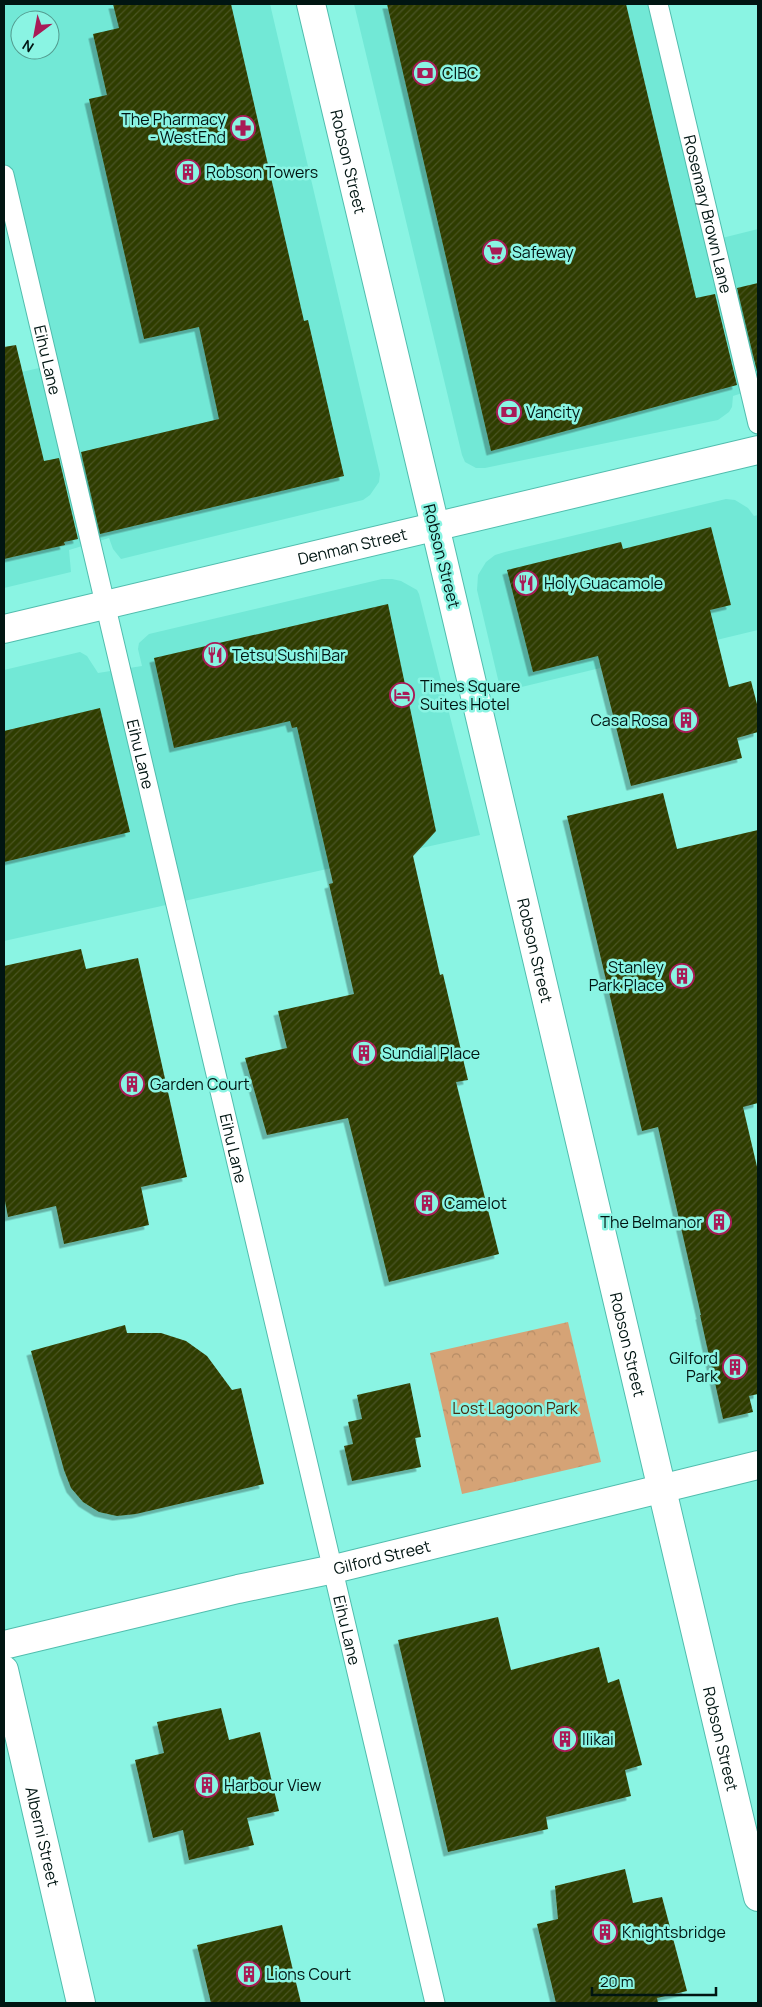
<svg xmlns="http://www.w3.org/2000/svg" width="762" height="2007" viewBox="0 0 762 2007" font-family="Manrope,sans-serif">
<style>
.built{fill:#72e8d6;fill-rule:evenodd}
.park{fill:url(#park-crowns)}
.building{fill:url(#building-hatch);filter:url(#shadow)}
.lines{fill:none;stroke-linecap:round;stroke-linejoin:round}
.service-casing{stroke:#51bdae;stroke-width:21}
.minor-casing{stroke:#51bdae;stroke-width:30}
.secondary-casing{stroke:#51bdae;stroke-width:30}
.service{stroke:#fff;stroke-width:19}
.minor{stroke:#fff;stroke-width:28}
.secondary{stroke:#fff;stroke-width:28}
.labels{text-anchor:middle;stroke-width:5;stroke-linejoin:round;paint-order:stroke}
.poi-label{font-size:16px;fill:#011512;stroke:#8af4e3;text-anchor:start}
.street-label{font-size:16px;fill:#011512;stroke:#8af4e3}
.park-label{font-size:16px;fill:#4a2d10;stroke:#8af4e3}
</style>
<defs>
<pattern id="park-crowns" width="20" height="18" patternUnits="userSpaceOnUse" patternTransform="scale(1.25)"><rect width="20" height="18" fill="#d5a376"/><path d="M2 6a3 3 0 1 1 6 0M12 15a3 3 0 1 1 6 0" fill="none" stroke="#b58b65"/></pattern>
<pattern id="building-hatch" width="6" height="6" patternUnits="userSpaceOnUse" patternTransform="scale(1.25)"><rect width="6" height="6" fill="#2f3c00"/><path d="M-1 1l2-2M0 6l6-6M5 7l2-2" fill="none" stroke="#495525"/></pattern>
<filter id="shadow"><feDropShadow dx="-4.5" dy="4.5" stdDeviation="0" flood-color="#0004"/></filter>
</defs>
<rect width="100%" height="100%" fill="#8af4e3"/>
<path class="built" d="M 4,4 L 270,4 L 380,474 L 379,482 L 370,495 L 363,500 L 121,559 L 113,549 L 109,538 L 69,550 L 71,572 L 4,588 L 4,376 L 48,366 L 4,175 ZM 20,20 L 50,20 L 50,50 L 20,50 Z
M 354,4 L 658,4 L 714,240 L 758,229 L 758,388 L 733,396 L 732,407 L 729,412 L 718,420 L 485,468 L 476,468 L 465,462 L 462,455 Z
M 726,499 L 735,500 L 748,508 L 754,516 L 758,515 L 758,630 L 501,692 L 477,590 L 478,575 L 486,562 L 495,555 L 505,552 Z
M 382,579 L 392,579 L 401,581 L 417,590 L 419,594 L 480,835 L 4,941 L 4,670 L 80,652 L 87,656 L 98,673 L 142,666 L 138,649 L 139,643 L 149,634 Z"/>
<path class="park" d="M 568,1322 L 601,1462 L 462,1494 L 430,1353 Z"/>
<path class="building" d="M 113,4 L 231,4 L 304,321 L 308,320 L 344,476 L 100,534 L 81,452 L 219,419 L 199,327 L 144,339 L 89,99 L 107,95 L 93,34 L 119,28 Z
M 387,4 L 626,4 L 696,298 L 715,294 L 737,385 L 491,451 Z
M 758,283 L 758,376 L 737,288 Z
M 16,345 L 44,461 L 59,458 L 78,539 L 64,542 L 65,545 L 4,559 L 4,347 Z
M 711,527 L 731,605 L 710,610 L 729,687 L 751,681 L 758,708 L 758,732 L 737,738 L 742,758 L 631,786 L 598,656 L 533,672 L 507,570 L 621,542 L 623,549 Z
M 388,604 L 436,831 L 413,856 L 440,975 L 443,974 L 468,1080 L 456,1082 L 499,1254 L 389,1282 L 348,1118 L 267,1135 L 245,1058 L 287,1048 L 278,1011 L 354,994 L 329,884 L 333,883 L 297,727 L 292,728 L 290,721 L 174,748 L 154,658 Z
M 100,708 L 130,832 L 4,862 L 4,731 Z
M 663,793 L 677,849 L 758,830 L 758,1103 L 743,1107 L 758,1171 L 758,1394 L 749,1396 L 753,1412 L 723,1419 L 700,1315 L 701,1315 L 658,1127 L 642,1131 L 567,816 Z
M 81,949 L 86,969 L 138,958 L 187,1177 L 141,1187 L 149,1225 L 64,1244 L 56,1206 L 8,1217 L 4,1196 L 4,966 Z
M 125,1325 L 127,1333 L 161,1333 L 186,1341 L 207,1356 L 232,1390 L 241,1388 L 264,1484 L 136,1514 L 117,1516 L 99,1512 L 83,1502 L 71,1488 L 64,1470 L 31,1351 Z
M 410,1383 L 421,1437 L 415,1438 L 421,1467 L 352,1481 L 344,1446 L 353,1444 L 348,1422 L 362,1419 L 357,1395 Z
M 498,1617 L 511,1670 L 599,1647 L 608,1683 L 619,1679 L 642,1765 L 625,1770 L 631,1796 L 546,1817 L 548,1829 L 448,1852 L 398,1640 Z
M 221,1708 L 229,1740 L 260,1732 L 279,1811 L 247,1818 L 254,1845 L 189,1860 L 183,1830 L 153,1838 L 135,1760 L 164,1753 L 157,1722 Z
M 625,1869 L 633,1903 L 662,1897 L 687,1991 L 657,1998 L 658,2003 L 556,2003 L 537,1924 L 558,1919 L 555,1886 Z
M 282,1925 L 301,2003 L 211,2003 L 197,1945 Z"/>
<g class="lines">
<defs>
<g id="service">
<path id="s1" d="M 658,4 L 758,424"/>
<path id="s2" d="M 4,175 L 435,2003"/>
</g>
<g id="minor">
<path id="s3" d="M 435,526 L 758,1897"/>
<path id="s4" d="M 4,1645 L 238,1589 L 334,1569 L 758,1465"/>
<path id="s5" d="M 4,1670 L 81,2003"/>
</g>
<g id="secondary">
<path id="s6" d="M 311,4 L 435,526"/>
<path id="s7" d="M 4,629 L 758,450"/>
</g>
</defs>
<use href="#service" class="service-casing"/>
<use href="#minor" class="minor-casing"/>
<use href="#secondary" class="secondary-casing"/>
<use href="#service" class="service"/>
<use href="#minor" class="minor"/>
<use href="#secondary" class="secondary"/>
</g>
<defs>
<symbol id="bank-ring" viewBox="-11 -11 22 22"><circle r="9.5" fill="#8af4e3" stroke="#a91a56" stroke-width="1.5"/><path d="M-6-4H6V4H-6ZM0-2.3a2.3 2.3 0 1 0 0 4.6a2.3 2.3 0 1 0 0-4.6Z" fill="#a91a56"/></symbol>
<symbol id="pharmacy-ring" viewBox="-11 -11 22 22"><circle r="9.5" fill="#8af4e3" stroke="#a91a56" stroke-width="1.5"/><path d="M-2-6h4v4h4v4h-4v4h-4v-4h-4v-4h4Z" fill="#a91a56"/></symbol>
<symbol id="building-ring" viewBox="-11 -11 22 22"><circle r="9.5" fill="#8af4e3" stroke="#a91a56" stroke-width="1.5"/><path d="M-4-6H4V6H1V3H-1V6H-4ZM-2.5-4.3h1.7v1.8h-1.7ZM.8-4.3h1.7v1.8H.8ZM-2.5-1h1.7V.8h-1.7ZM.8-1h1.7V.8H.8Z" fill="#a91a56"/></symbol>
<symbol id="supermarket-ring" viewBox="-11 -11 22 22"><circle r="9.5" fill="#8af4e3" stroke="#a91a56" stroke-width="1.5"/><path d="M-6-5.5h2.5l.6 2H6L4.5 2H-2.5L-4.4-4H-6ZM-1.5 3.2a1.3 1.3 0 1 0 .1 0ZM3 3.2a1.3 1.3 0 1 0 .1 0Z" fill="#a91a56"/></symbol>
<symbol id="restaurant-ring" viewBox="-11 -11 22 22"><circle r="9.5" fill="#8af4e3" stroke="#a91a56" stroke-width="1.5"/><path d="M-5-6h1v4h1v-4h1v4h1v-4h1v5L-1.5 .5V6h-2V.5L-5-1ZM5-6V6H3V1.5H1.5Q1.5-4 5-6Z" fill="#a91a56"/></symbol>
<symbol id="hotel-ring" viewBox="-11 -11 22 22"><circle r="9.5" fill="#8af4e3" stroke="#a91a56" stroke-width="1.5"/><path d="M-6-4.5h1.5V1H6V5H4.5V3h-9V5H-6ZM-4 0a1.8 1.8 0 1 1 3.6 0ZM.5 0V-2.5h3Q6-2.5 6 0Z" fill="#a91a56"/></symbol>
</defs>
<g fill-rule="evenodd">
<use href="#bank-ring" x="411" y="59" width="28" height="28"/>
<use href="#pharmacy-ring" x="229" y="114" width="28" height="28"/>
<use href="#building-ring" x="174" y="158" width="28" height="28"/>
<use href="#supermarket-ring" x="481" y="238" width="28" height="28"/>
<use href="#bank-ring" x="495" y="398" width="28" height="28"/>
<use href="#restaurant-ring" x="512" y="569" width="28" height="28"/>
<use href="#restaurant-ring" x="201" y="641" width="28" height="28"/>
<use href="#hotel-ring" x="388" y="681" width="28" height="28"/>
<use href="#building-ring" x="672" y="706" width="28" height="28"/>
<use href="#building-ring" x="668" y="962" width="28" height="28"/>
<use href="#building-ring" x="350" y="1039" width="28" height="28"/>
<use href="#building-ring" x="118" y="1070" width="28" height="28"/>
<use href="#building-ring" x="413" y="1189" width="28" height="28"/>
<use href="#building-ring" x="705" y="1208" width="28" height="28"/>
<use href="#building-ring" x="721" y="1353" width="28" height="28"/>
<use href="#building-ring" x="551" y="1725" width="28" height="28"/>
<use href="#building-ring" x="193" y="1771" width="28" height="28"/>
<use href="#building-ring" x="591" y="1918" width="28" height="28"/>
<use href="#building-ring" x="235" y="1960" width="28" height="28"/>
</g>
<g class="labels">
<g class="poi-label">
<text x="442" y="79">CIBC</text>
<text x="226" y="125" text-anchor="end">The Pharmacy<tspan x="226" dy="18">- WestEnd</tspan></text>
<text x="206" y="178">Robson Towers</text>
<text x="512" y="258">Safeway</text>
<text x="526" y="418">Vancity</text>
<text x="544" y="589">Holy Guacamole</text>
<text x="232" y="661">Tetsu Sushi Bar</text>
<text x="420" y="692">Times Square<tspan x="420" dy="18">Suites Hotel</tspan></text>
<text x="668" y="726" text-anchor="end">Casa Rosa</text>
<text x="664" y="973" text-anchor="end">Stanley<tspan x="664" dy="18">Park Place</tspan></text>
<text x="382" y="1059">Sundial Place</text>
<text x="150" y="1090">Garden Court</text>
<text x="444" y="1209">Camelot</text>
<text x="702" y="1228" text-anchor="end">The Belmanor</text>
<text x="718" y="1364" text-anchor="end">Gilford<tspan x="718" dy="18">Park</tspan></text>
<text x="582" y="1745">Ilikai</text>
<text x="224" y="1791">Harbour View</text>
<text x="622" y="1938">Knightsbridge</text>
<text x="266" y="1980">Lions Court</text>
</g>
<g class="street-label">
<text dy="6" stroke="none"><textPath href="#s6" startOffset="162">Robson Street</textPath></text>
<text dy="6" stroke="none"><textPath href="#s1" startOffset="216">Rosemary Brown Lane</textPath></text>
<text dy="6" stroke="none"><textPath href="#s2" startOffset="190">Eihu Lane</textPath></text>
<text dy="6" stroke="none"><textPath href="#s7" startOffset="358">Denman Street</textPath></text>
<text transform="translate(442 556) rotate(76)" y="6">Robson Street</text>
<text dy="6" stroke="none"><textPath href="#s2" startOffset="595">Eihu Lane</textPath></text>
<text dy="6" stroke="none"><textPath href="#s3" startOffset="436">Robson Street</textPath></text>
<text dy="6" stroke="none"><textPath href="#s2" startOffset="1000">Eihu Lane</textPath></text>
<text dy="6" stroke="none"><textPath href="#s3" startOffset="841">Robson Street</textPath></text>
<text dy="6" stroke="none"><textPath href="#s4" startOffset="388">Gilford Street</textPath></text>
<text dy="6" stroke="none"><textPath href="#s2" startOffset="1495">Eihu Lane</textPath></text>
<text dy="6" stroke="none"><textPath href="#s3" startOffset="1246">Robson Street</textPath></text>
<text dy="6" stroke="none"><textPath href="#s5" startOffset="171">Alberni Street</textPath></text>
</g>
<g class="park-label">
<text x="515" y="1414">Lost Lagoon Park</text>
</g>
</g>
<rect width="762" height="2007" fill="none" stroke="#011512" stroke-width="10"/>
<g transform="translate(35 35) rotate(212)"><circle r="24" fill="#8af4e3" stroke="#539b8f"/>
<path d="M0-4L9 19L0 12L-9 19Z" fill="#a91a56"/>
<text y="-8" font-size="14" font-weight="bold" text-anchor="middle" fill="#011512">N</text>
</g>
<path d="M592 1987v8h124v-8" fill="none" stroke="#011512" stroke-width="2.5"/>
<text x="600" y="1987" font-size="15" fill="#011512" stroke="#8af4e3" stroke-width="4" paint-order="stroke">20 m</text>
</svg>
